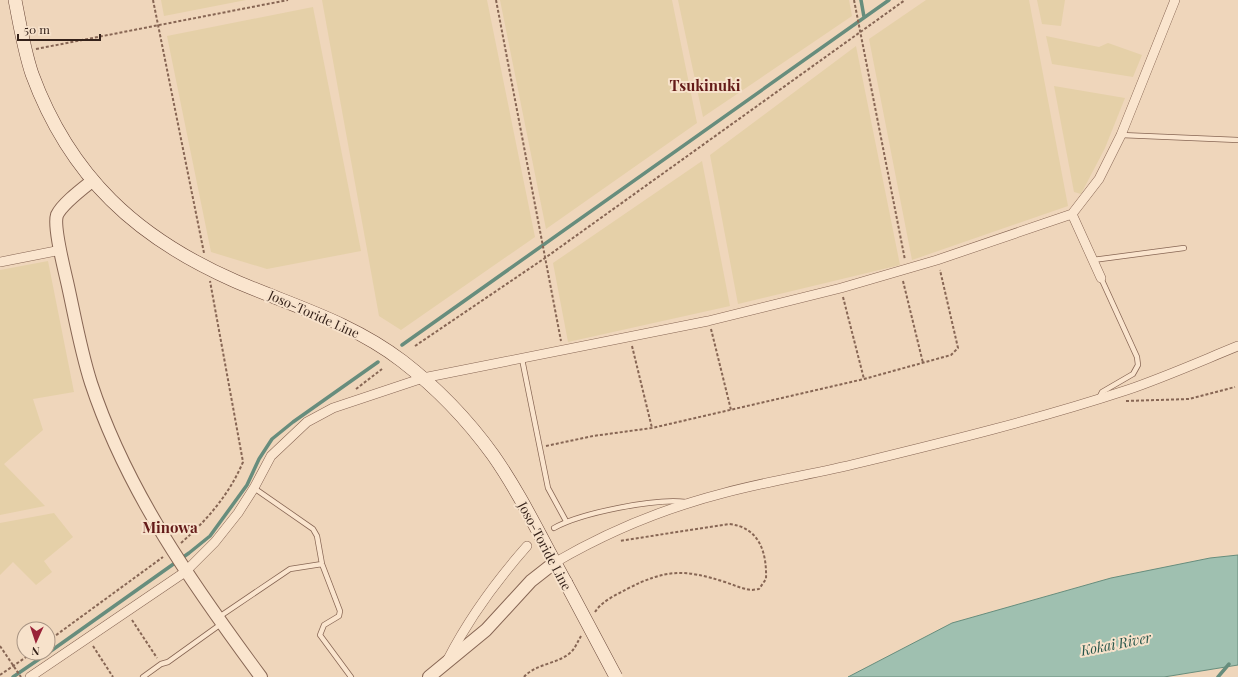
<svg xmlns="http://www.w3.org/2000/svg" width="1238" height="677" viewBox="0 0 1238 677" font-family="'Playfair Display',serif">
<style>
.farmland{fill:#e5d0a8}
.water{fill:#9fc0b0;stroke:#678d7d}
.lines{fill:none;stroke-linecap:round;stroke-linejoin:round}
.stream{stroke:#678d7d;stroke-width:3.5}
.service-casing{stroke:#876654;stroke-width:6}
.minor-casing{stroke:#876654;stroke-width:10}
.tertiary-casing{stroke:#876654;stroke-width:14}
.secondary-casing{stroke:#694738;stroke-width:14}
.path{stroke:#876654;stroke-width:2;stroke-dasharray:3 2;stroke-linecap:butt}
.service{stroke:#fae5ce;stroke-width:4.5}
.minor{stroke:#fae5ce;stroke-width:9}
.tertiary{stroke:#fae5ce;stroke-width:12}
.secondary{stroke:#fae5ce;stroke-width:13}
.secondary-bridge-casing{stroke:#694738;stroke-width:14;stroke-linecap:butt}
.secondary-bridge{stroke:#fae5ce;stroke-width:13}
.labels{text-anchor:middle;stroke-width:4;stroke-linejoin:round;paint-order:stroke}
.street-label{font-size:13px;fill:#35221a;stroke:#f7e2cb}
.water-label{font-size:14px;font-style:italic;fill:#28564b;stroke:#f7e2cb}
.quarter-label{font-size:15px;font-weight:bold;fill:#641a18;stroke:#f7e2cb}
</style>
<rect width="100%" height="100%" fill="#efd6bb"/>
<path class="farmland" d="M 161,0 L 246,0 L 164,16 Z
M 322,0 L 487,0 L 535,237 L 401,330 L 379,316 Z
M 500,0 L 672,0 L 697,123 L 546,229 Z
M 678,0 L 849,0 L 852,16 L 703,117 Z
M 926,0 L 1029,0 L 1068,206 L 912,260 L 869,39 Z
M 1037,0 L 1065,0 L 1061,26 L 1042,24 Z
M 313,7 L 361,251 L 267,269 L 211,252 L 167,36 Z
M 1046,36 L 1099,47 L 1108,43 L 1142,55 L 1133,77 L 1052,64 Z
M 856,46 L 900,265 L 738,304 L 710,155 Z
M 1054,86 L 1125,98 L 1105,148 L 1081,194 L 1074,192 Z
M 702,161 L 730,306 L 568,342 L 553,263 Z
M 48,261 L 74,392 L 33,399 L 43,430 L 4,464 L 45,506 L 0,515 L 0,270 Z
M 54,513 L 73,537 L 44,561 L 52,572 L 36,585 L 13,562 L 0,575 L 0,523 Z"/>
<path class="water" d="M 1238,555 L 1238,665 L 1164,677 L 848,677 L 952,623 L 1111,578 L 1210,558 Z"/>
<g class="lines">
<path class="stream" d="M 861,0 L 864,17
M 402,345 L 889,0
M 48,653 L 189,553 L 210,536 L 247,485 L 259,459 L 272,439 L 293,422 L 378,362
M 13,677 L 48,653
M 1218,677 L 1229,664"/>
<defs>
<path id="service" d="M 1121,135 L 1238,140
M 1093,260 L 1184,248
M 522,359 L 548,488 L 566,521
M 1099,398 L 1102,392 L 1133,374 L 1138,365 L 1137,357 L 1101,278
M 254,488 L 313,529 L 317,536 L 322,564 L 340,611 L 339,616 L 324,625 L 320,635 L 351,677
M 554,528 C 581,513 655,498 686,502
M 219,617 L 290,569 L 322,564
M 143,677 L 161,664 L 168,662 L 221,624"/>
<path id="minor" d="M 1072,214 L 1101,278
M 0,262 L 61,250
M 554,563 C 607,532 665,508 724,493 C 769,481 814,474 859,463 C 949,441 1039,419 1127,390 C 1165,377 1201,361 1238,346
M 448,659 C 469,618 497,580 527,546
M 30,677 L 185,572 L 215,542 L 238,513 L 254,488 L 271,456 L 307,422 L 333,408 L 423,378 L 708,321 L 841,288 L 937,260 L 1072,214 L 1099,179 L 1121,135 L 1175,0"/>
<path id="tertiary" d="M 92,181 C 82,189 62,204 57,215 C 53,227 65,272 68,286 C 75,318 81,352 91,383 C 127,492 193,585 261,677
M 429,677 L 486,630 L 531,581 L 554,563"/>
<path id="secondary" d="M 15,0 C 20,25 24,50 32,74 C 70,177 137,238 235,281 C 293,306 351,322 402,361 C 437,388 467,419 493,455 C 521,495 542,540 566,583"/>
</defs>
<use href="#service" class="service-casing"/>
<use href="#minor" class="minor-casing"/>
<use href="#tertiary" class="tertiary-casing"/>
<use href="#secondary" class="secondary-casing"/>
<path class="path" d="M 153,0 L 204,253
M 496,0 L 561,341
M 854,0 L 905,260
M 36,49 L 288,0
M 903,281 L 923,363
M 843,297 L 864,379
M 711,329 L 731,410
M 415,346 L 545,258 L 905,0
M 632,346 L 652,428
M 356,389 L 382,369
M 1126,401 L 1189,399 L 1235,387
M 546,446 L 593,436 L 652,428 L 864,379 L 951,355 L 958,348 L 940,270
M 181,543 C 207,520 229,495 243,462 L 210,281
M 595,612 C 602,601 616,595 627,589 C 666,569 684,569 725,582 C 734,585 742,589 752,590 L 759,589 L 766,579 C 767,552 759,527 729,524 L 619,541
M 132,620 L 157,658
M 48,641 L 163,557
M 0,646 L 21,677
M 93,646 L 113,677
M 0,675 L 32,653
M 524,677 C 536,663 561,664 573,650 C 576,646 578,641 581,636"/>
<use href="#service" class="service"/>
<use href="#minor" class="minor"/>
<use href="#tertiary" class="tertiary"/>
<use href="#secondary" class="secondary"/>
<defs>
<path id="secondary-bridge" d="M 566,583 L 616,677"/>
</defs>
<use href="#secondary-bridge" class="secondary-bridge-casing"/>
<use href="#secondary-bridge" class="secondary-bridge"/>
</g>
<g class="labels">
<g class="street-label">
<text transform="translate(314 314) rotate(24)" y="5">Joso-Toride Line</text>
<text transform="translate(545 546) rotate(62)" y="5">Joso-Toride Line</text>
</g>
<g class="water-label">
<text transform="translate(1116 644) rotate(-11)" y="5">Kokai River</text>
</g>
<g class="quarter-label">
<text x="705" y="91">Tsukinuki</text>
<text x="170" y="533">Minowa</text>
</g>
</g>
<g transform="translate(36 641) rotate(183)"><circle r="19" fill="#f7e2cb" stroke="#a99584"/>
<path d="M0-3L7 15L0 10L-7 15Z" fill="#992238"/>
<text y="-6" font-size="11" font-weight="bold" text-anchor="middle" fill="#35221a">N</text>
</g>
<path d="M18 34v6h82v-6" fill="none" stroke="#35221a" stroke-width="2"/>
<text x="24" y="34" font-size="12" fill="#35221a" stroke="#f7e2cb" stroke-width="3" paint-order="stroke">50 m</text>
</svg>
